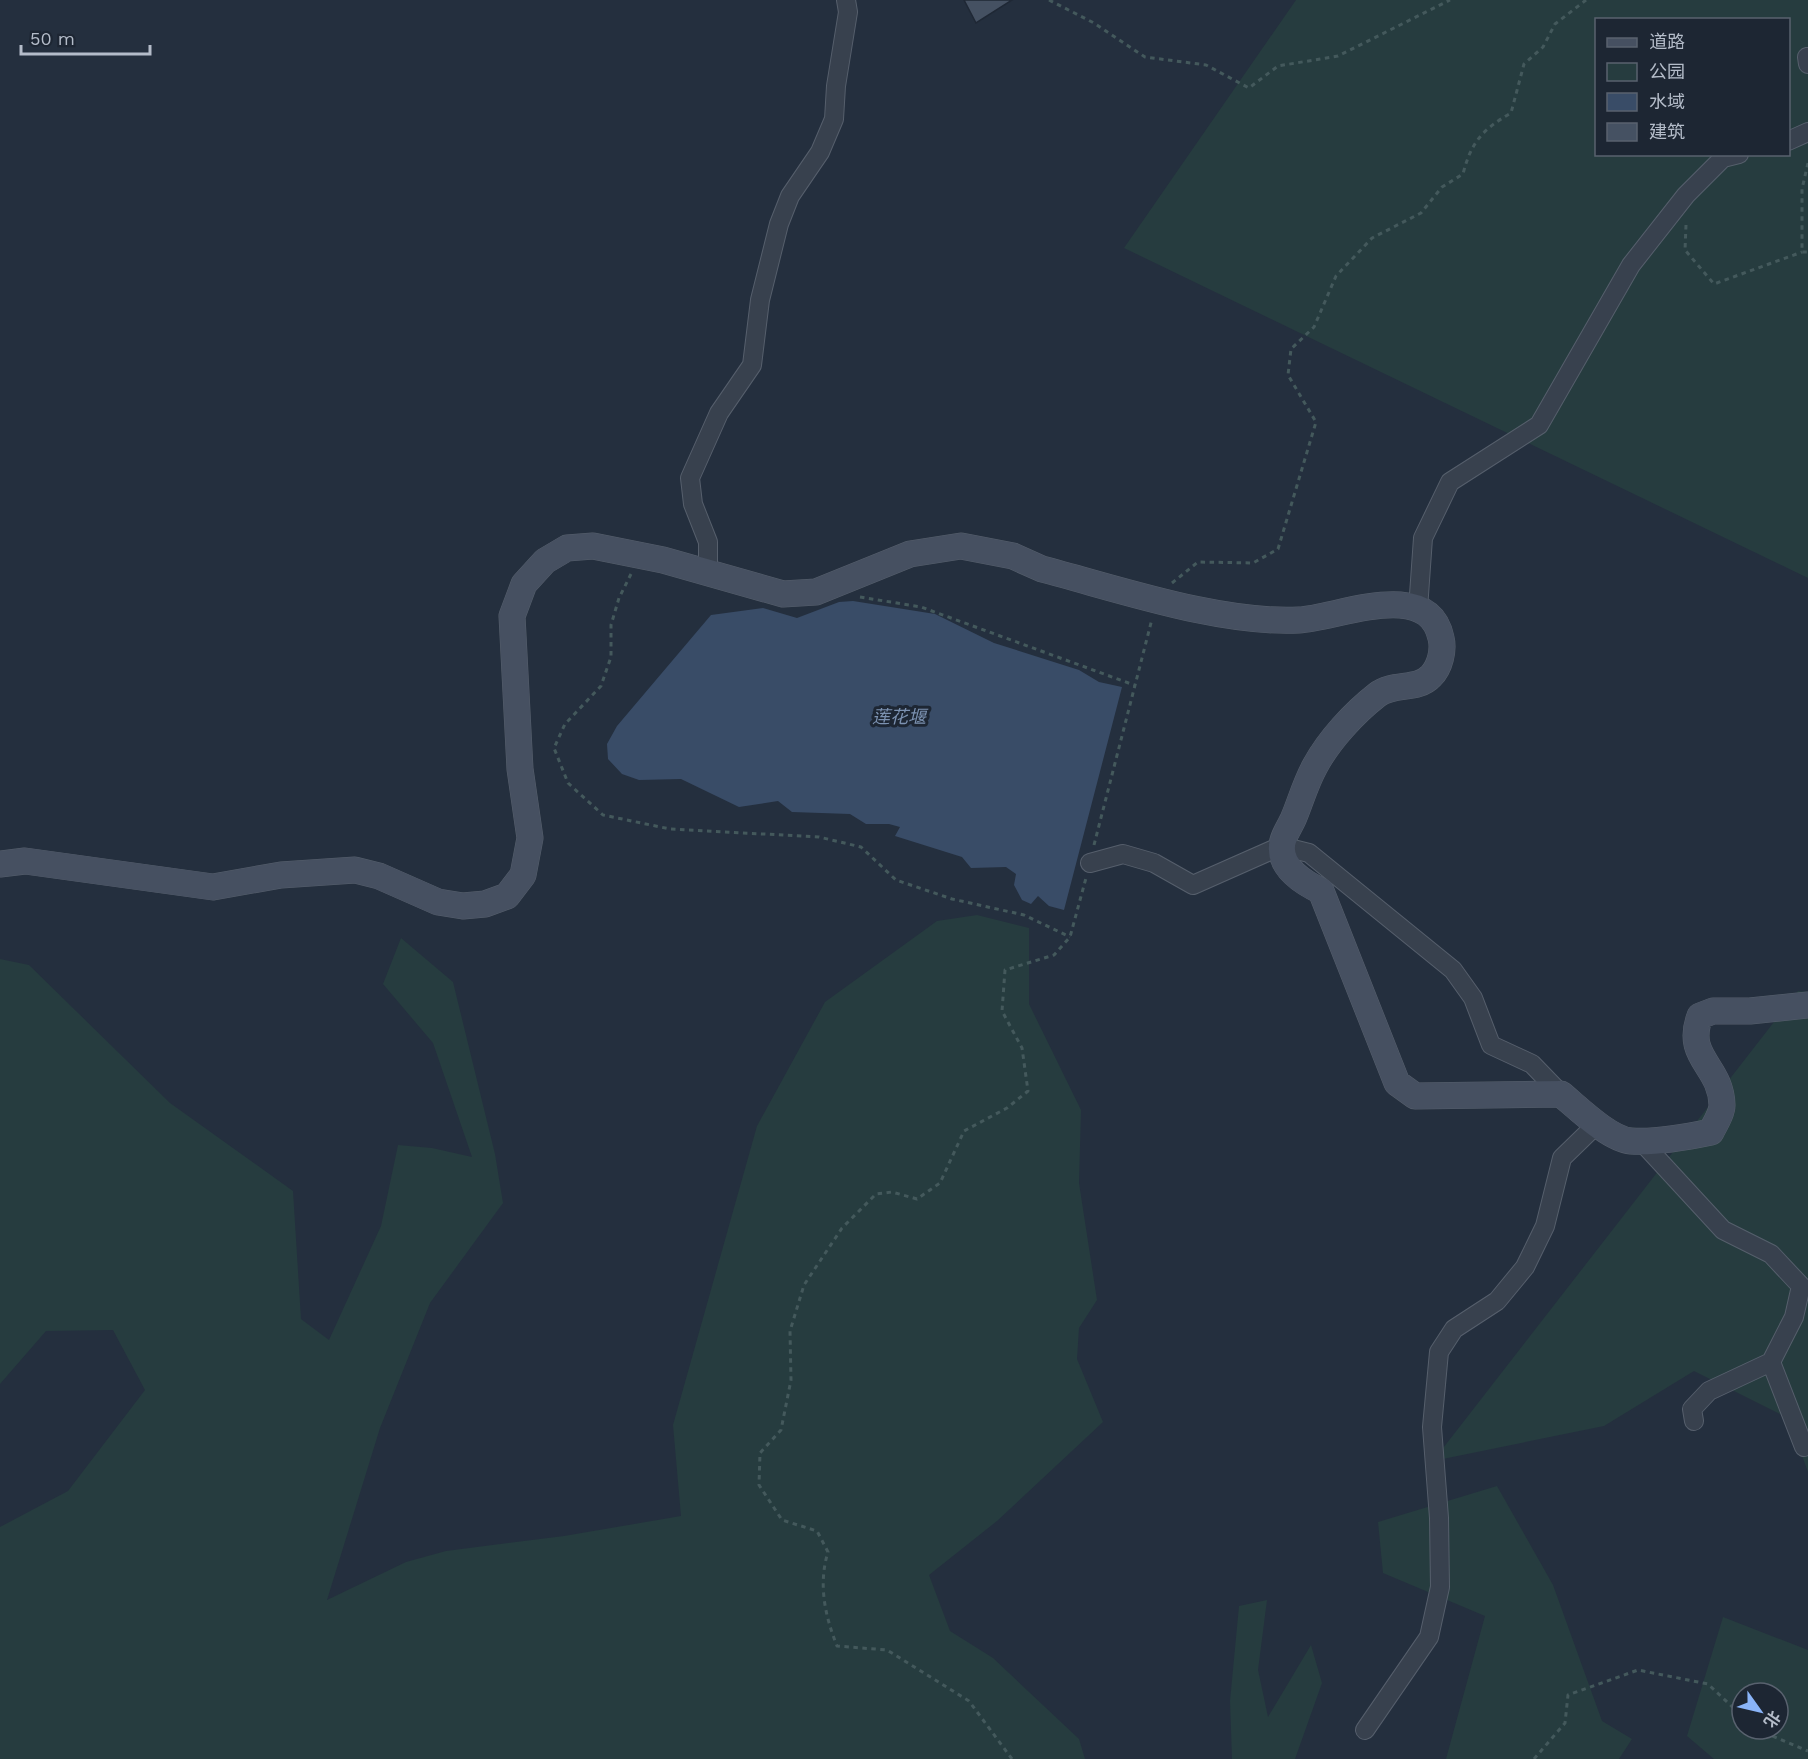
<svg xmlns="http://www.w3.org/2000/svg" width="1808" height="1759" viewBox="0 0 1808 1759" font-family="'Work Sans','Noto Sans SC',sans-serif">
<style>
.green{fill:#263c3f;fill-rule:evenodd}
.water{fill:#394c67}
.building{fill:#455162;stroke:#1f2835;stroke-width:1.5}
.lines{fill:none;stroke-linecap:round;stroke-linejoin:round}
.street-casing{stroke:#565f6c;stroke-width:20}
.secondary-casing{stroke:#565f6c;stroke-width:27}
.path{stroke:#44595c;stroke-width:3;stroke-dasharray:4.5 4.5;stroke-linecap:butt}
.street{stroke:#38414e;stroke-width:18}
.secondary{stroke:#465061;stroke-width:26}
.labels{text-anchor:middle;stroke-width:6;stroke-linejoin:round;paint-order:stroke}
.water-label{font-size:18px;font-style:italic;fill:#7c92b1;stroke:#1d2633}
</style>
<rect width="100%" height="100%" fill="#242f3e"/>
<path class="green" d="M 1296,0 L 1808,0 L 1808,578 L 1124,248 ZM 1596,20 L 1788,20 L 1788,154 L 1596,154 Z
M 977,915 L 1029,928 L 1029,1004 L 1081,1110 L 1079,1183 L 1097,1300 L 1079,1328 L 1077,1359 L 1103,1422 L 997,1521 L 929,1575 L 950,1631 L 993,1658 L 1079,1739 L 1085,1759 L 0,1759 L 0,1527 L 68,1491 L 145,1390 L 113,1330 L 46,1331 L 0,1384 L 0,959 L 29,965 L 170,1103 L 293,1191 L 301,1319 L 329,1340 L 381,1226 L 398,1145 L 432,1148 L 472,1157 L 433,1043 L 383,984 L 401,938 L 453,982 L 495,1154 L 503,1203 L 430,1303 L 380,1428 L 327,1600 L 406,1562 L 446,1551 L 564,1536 L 681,1516 L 673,1425 L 757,1126 L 825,1002 L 937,921 Z
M 1798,991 L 1808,992 L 1808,1472 L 1788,1418 L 1694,1371 L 1604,1426 L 1433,1461 Z
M 1497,1486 L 1553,1585 L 1602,1721 L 1632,1739 L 1619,1759 L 1446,1759 L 1485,1616 L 1383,1573 L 1378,1522 Z
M 1267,1600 L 1258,1670 L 1268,1717 L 1311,1645 L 1322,1683 L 1295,1759 L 1232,1759 L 1230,1701 L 1239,1606 Z
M 1723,1617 L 1808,1650 L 1808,1759 L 1714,1759 L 1687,1736 ZM 1742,1693 L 1778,1693 L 1778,1729 L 1742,1729 Z"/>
<path class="water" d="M 853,601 L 935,614 L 994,643 L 1079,670 L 1099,682 L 1122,687 L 1064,910 L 1049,906 L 1038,896 L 1031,904 L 1022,900 L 1014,885 L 1016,874 L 1006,867 L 971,868 L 962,857 L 895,836 L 900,827 L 889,824 L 866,824 L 850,814 L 792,812 L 778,801 L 739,807 L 681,779 L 639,780 L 622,774 L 608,759 L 607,744 L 617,726 L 711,615 L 763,608 L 797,618 L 839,602 Z"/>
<path class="building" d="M 964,0 L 1012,0 L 976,23 Z"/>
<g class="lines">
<defs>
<path id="street" d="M 1807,57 L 1808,64
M 1788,141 L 1808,132
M 708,574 L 708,542 L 693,504 L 690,478 L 719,413 L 752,365 L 760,300 L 779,224 L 790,196 L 820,152 L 834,119 L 836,86 L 848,12 L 846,0
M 1418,609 L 1423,538 L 1450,482 L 1539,425 L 1631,265 L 1686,195 L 1723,158 L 1739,154
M 1090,863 L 1123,854 L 1154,863 L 1193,885 L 1281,846 L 1309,853 L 1453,970 L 1473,998 L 1491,1045 L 1532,1064 L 1561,1094
M 1640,1140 L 1723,1230 L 1771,1254 L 1801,1286 L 1794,1317 L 1771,1362 L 1709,1391 L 1692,1409 L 1694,1421
M 1771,1362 L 1804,1447
M 1365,1730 L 1429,1637 L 1440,1587 L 1439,1518 L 1432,1427 L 1439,1352 L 1454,1329 L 1497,1301 L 1525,1267 L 1545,1226 L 1562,1158 L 1597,1124"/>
<path id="secondary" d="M 0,864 L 25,861 L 213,887 L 281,875 L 355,870 L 379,876 L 438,902 L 463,906 L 485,904 L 507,896 L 523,875 L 530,838 L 520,769 L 512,616 L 524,584 L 545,561 L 567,548 L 593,546 L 663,560 L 783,594 L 816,592 L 910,554 L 961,546 L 1013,556 L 1042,569 C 1119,589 1220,624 1299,620 C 1338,618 1428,577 1441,638 C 1444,650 1440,667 1431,676 C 1417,691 1394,682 1377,695 C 1354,713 1329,740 1315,766 C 1306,782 1301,800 1294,817 C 1291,825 1282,837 1282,846 C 1280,868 1304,883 1321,891 L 1397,1083 L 1415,1096 L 1561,1094 C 1578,1108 1609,1139 1631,1141 C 1656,1143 1687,1137 1711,1132 C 1715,1124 1722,1113 1722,1105 C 1721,1065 1684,1058 1700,1016 L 1713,1011 L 1750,1011 L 1808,1005"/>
</defs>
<use href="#street" class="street-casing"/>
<use href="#secondary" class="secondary-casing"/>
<path class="path" d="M 1049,0 L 1094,23 L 1145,57 L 1206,65 L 1249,88 L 1278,66 L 1338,56 L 1450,0
M 1808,163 L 1802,189 L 1802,252 L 1808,252
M 1686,225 L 1685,250 L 1714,284 L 1802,252
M 631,574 L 619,598 L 611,625 L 611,657 L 601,686 L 565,724 L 554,748 L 568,783 L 603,815 L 670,829 L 819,837 L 861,847 L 896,880 L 952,899 L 1024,915 L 1070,937
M 1172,583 L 1198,562 L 1253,563 L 1278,549 L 1316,422 L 1288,375 L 1291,349 L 1314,327 L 1336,276 L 1372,238 L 1421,213 L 1442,187 L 1463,174 C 1471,142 1483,129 1511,113 L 1524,64 L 1543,47 L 1555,24 L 1586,0
M 860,597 L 921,607 L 1134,685
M 1094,845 L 1152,619
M 1756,1729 L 1808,1751
M 1012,1759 L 969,1701 L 887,1650 L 837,1646 C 825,1616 818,1584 828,1552 L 817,1531 L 782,1520 L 759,1485 L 760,1453 L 781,1430 L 791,1380 L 790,1331 L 804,1285 L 842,1228 L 876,1194 L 892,1192 L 917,1199 L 940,1183 L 964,1131 L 1007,1108 L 1028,1091 L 1022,1048 L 1002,1011 L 1005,970 L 1054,955 L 1070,937 L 1086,878
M 1534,1759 L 1565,1723 L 1568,1695 L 1638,1670 L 1708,1684 L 1742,1716"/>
<use href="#street" class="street"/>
<use href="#secondary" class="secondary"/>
</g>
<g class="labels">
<g class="water-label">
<text x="899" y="723">莲花堰</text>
</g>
</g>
<rect x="1595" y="18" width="195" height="138" fill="#1d2633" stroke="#59626f" stroke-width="1.5"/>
<rect x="1607" y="38" width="30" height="9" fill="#465061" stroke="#59626f" stroke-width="1.5"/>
<text x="1649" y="48" font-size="18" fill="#b4bcc9">道路</text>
<rect x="1607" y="63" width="30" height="18" fill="#263c3f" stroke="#59626f" stroke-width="1.5"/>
<text x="1649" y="78" font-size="18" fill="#b4bcc9">公园</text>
<rect x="1607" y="93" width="30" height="18" fill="#394c67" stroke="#59626f" stroke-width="1.5"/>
<text x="1649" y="108" font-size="18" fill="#b4bcc9">水域</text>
<rect x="1607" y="123" width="30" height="18" fill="#455162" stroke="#59626f" stroke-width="1.5"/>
<text x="1649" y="138" font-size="18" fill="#b4bcc9">建筑</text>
<g transform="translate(1760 1711) rotate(124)"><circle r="28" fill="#1d2633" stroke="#59626f" stroke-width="1.5"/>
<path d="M0-4.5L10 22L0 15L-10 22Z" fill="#8ab4f8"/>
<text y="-9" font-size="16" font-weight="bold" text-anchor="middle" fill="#b4bcc9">北</text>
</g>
<path d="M21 45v9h129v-9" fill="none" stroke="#b4bcc9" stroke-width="3"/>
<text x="30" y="45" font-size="18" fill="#b4bcc9" stroke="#1d2633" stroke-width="4.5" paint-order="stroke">50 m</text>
</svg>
